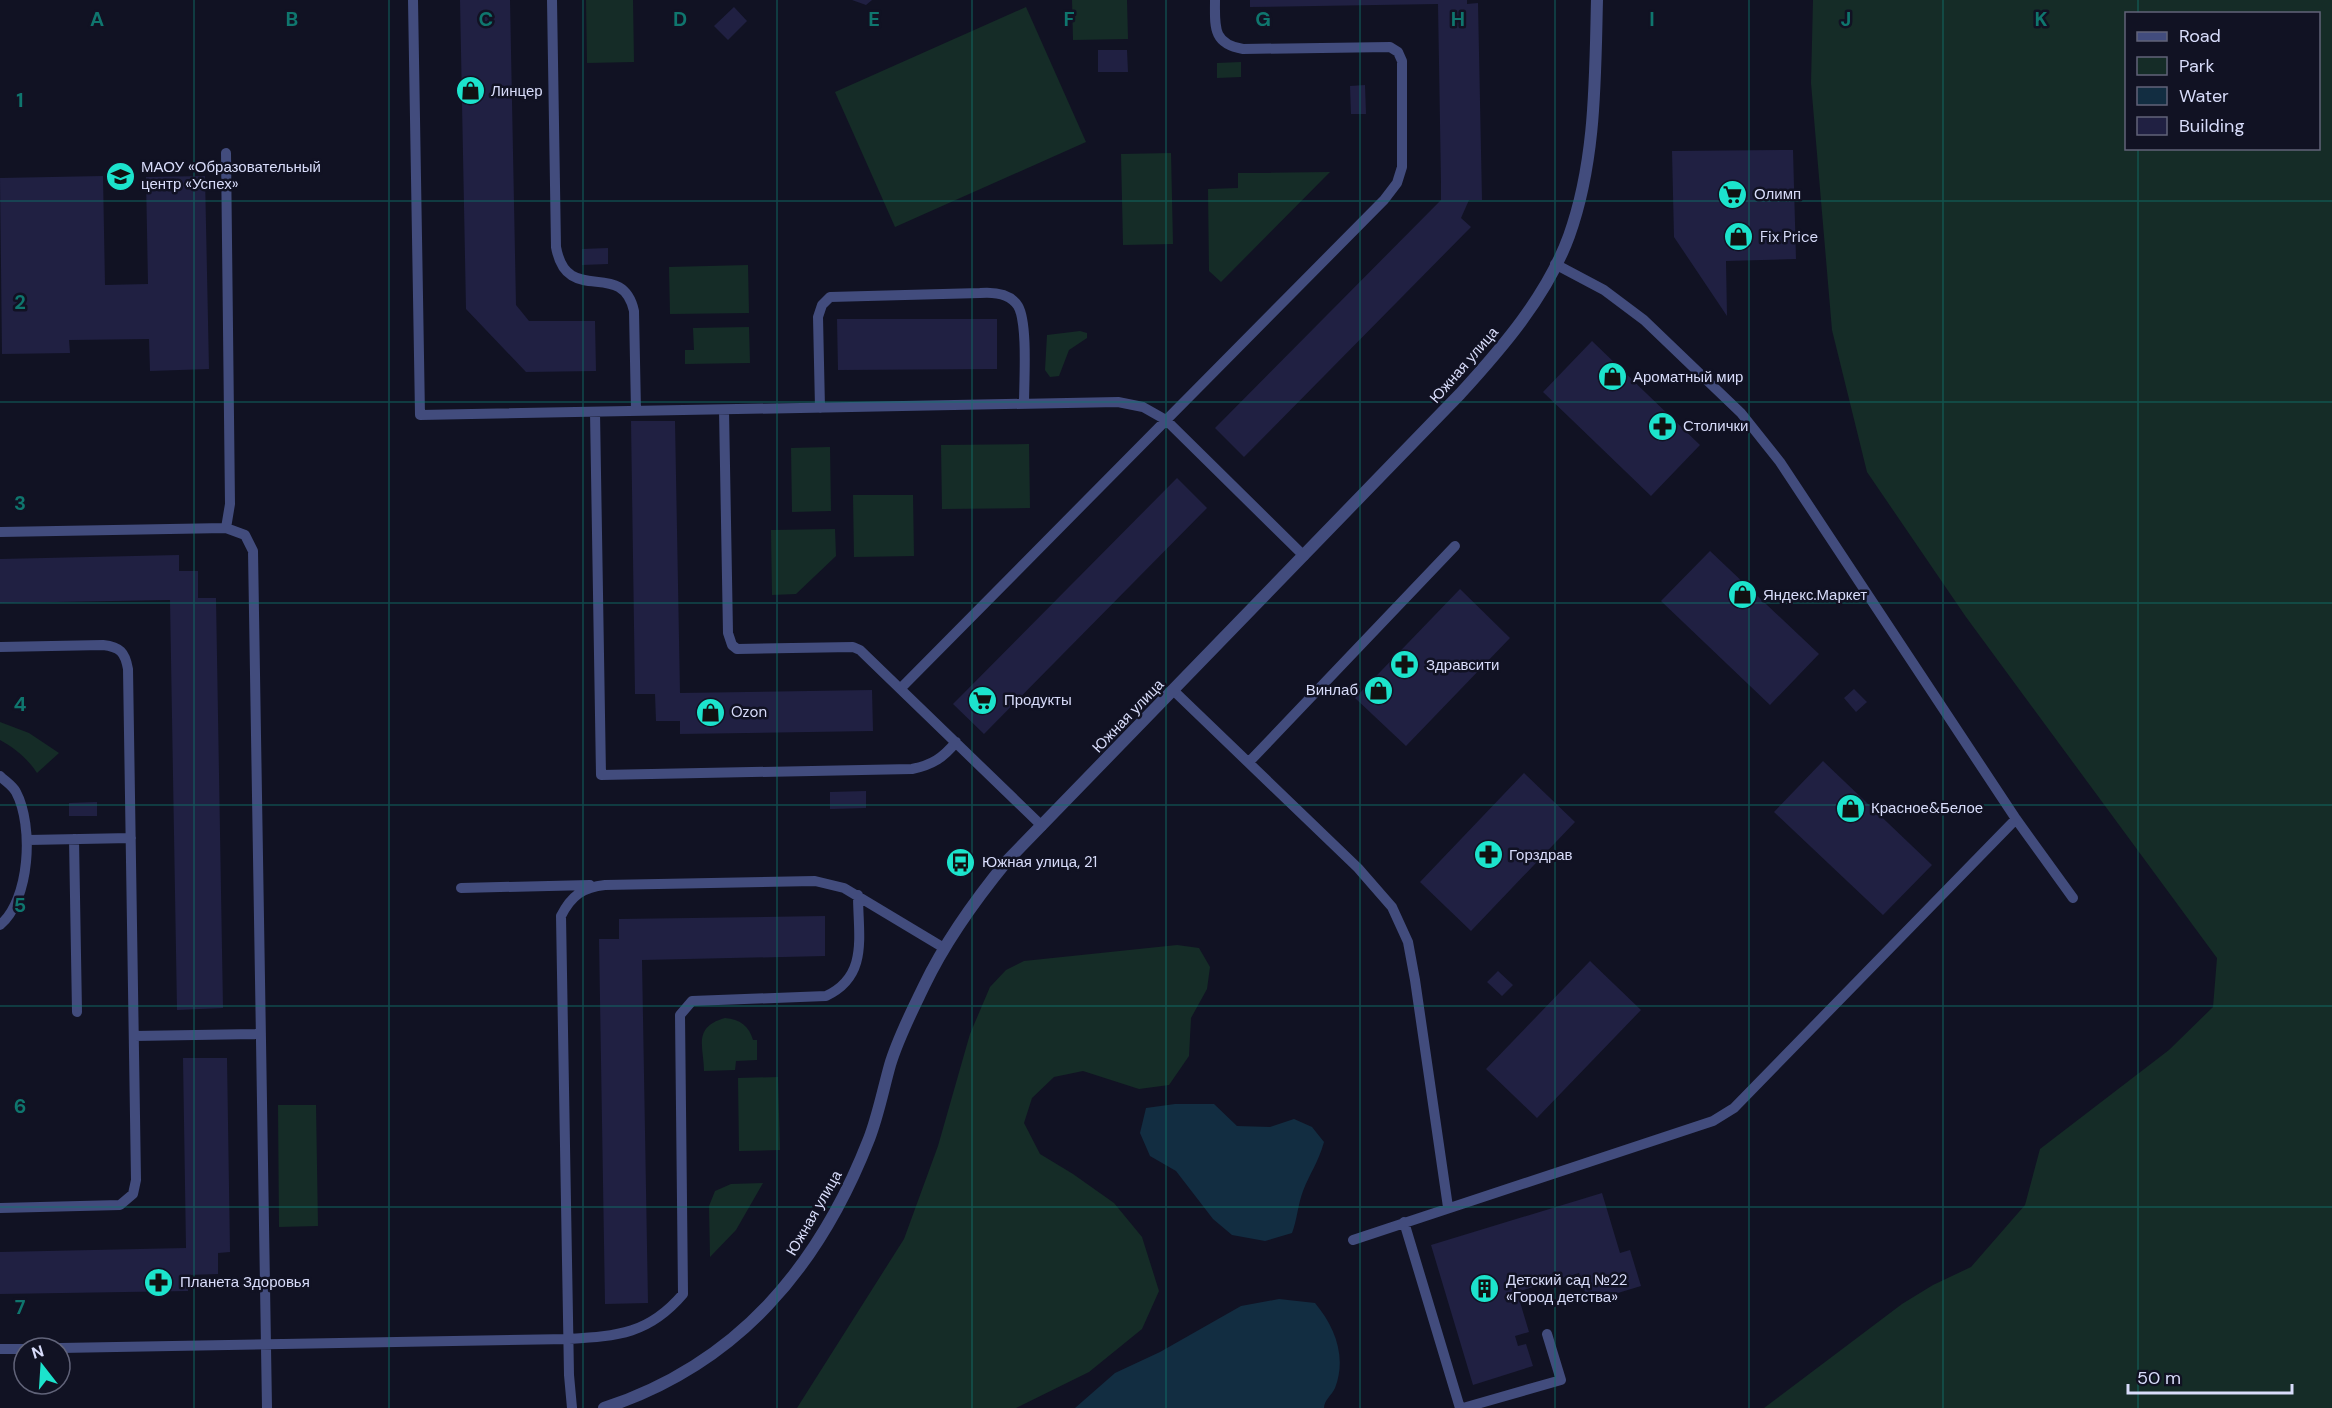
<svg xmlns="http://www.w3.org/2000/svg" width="2332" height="1408" viewBox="0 0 2332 1408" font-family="'DM Sans',sans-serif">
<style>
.green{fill:#152c27;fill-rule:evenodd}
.water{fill:#122d41}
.building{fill:#202042}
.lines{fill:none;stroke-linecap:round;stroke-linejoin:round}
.service{stroke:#424c7d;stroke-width:10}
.tertiary{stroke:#424c7d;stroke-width:12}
.grid{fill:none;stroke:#0f766e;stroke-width:1.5;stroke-opacity:0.55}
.labels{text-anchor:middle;stroke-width:5;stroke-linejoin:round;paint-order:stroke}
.poi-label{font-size:15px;fill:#d8dcfa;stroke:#111223;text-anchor:start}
.street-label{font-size:15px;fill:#d8dcfa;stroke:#111223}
.grid-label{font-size:20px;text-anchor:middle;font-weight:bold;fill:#0f766e;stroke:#111223;stroke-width:5;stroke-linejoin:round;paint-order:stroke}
</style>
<rect width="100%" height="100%" fill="#111223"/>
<path class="green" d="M 586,0 L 633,0 L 634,62 L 587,63 Z
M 1072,0 L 1127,0 L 1128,39 L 1073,40 Z
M 1813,0 L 2332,0 L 2332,1408 L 1764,1408 L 1902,1304 L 1933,1285 L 1971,1267 L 2025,1205 L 2040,1149 L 2169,1050 L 2213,1007 L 2217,958 L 1966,617 L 1867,472 L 1832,330 L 1811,83 ZM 2126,14 L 2318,14 L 2318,148 L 2126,148 Z
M 1026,7 L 1086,142 L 895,227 L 835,92 Z
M 1241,62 L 1241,77 L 1217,78 L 1217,63 Z
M 1171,153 L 1173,244 L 1123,245 L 1121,154 Z
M 1330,172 L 1221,282 L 1209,271 L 1208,189 L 1238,188 L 1238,173 Z
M 748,265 L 749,313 L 670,314 L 669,267 Z
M 749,327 L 750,363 L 685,364 L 685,350 L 694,350 L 693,328 Z
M 1080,331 L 1087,333 L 1087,338 L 1069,350 L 1059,376 L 1050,377 L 1045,370 L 1047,335 Z
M 1029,444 L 1030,508 L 942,509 L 941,445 Z
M 830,447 L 831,511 L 792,512 L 791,448 Z
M 853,495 L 913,495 L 914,556 L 854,557 Z
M 835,529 L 836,556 L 796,594 L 772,595 L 771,530 Z
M 0,722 L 29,733 L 59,753 L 37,773 C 28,759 15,748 0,740 Z
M 1177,945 L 1199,948 L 1210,967 L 1207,989 L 1191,1018 L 1189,1056 L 1169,1085 L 1139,1089 L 1083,1071 L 1054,1077 L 1032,1098 L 1024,1123 L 1040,1154 L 1073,1174 L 1114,1203 L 1142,1237 L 1159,1291 L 1142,1329 L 1089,1372 L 1016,1408 L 797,1408 L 904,1239 L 938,1146 L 970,1034 L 990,987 L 1006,970 L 1024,961 Z
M 725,1018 C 740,1019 749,1026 753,1040 L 757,1040 L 757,1060 L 736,1061 L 735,1070 L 704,1071 C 704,1048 692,1027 725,1018 Z
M 778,1077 L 780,1150 L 739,1151 L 738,1078 Z
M 278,1105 L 316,1105 L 318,1226 L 279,1227 Z
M 763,1183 L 736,1230 L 710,1257 L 709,1206 L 715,1191 L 731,1184 Z"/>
<path class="water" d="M 1175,1104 L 1214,1104 L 1237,1126 L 1270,1127 L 1294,1119 L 1312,1127 L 1324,1142 C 1318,1163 1310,1173 1303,1191 C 1298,1204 1297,1220 1292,1233 L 1265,1241 L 1232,1235 L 1213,1219 L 1176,1171 L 1150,1156 L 1140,1133 L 1146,1108 Z
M 1279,1299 L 1315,1303 C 1335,1327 1347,1357 1335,1388 C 1332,1395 1324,1400 1324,1408 L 1075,1408 L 1115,1373 L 1160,1352 L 1241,1306 Z"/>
<path class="building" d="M 460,0 L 510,0 L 516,305 L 529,321 L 595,321 L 596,371 L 526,372 L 466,309 Z
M 852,0 L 872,0 L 866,5 Z
M 1250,0 L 1467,0 L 1467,4 L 1478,3 L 1482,200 L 1469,200 L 1461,218 L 1471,227 L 1244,457 L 1215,428 L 1441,200 L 1441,183 L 1438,4 L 1250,7 Z
M 734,7 L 747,21 L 728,40 L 714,26 Z
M 1098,50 L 1127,50 L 1128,72 L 1098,72 Z
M 1365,85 L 1366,114 L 1351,114 L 1350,86 Z
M 1793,150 L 1796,259 L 1726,261 L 1727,316 L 1674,237 L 1672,151 Z
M 103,176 L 105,285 L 148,284 L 146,177 L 205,176 L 209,369 L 150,371 L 149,339 L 69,340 L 70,353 L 2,354 L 0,178 Z
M 608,248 L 608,264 L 582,265 L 582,249 Z
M 837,319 L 997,319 L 997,369 L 838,370 Z
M 1592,341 L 1700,445 L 1651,496 L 1543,392 Z
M 631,421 L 675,421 L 680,693 L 872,690 L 873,731 L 680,734 L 680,721 L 656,721 L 655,694 L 635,694 Z
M 1177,478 L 1207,508 L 984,734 L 953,704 Z
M 1710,551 L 1819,654 L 1770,705 L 1661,601 Z
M 179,555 L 179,571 L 198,571 L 198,598 L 216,598 L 223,1008 L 177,1010 L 170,600 L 0,603 L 0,559 Z
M 1460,589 L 1510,638 L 1406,746 L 1355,698 Z
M 1854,689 L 1867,702 L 1856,712 L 1844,698 Z
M 1823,761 L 1932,865 L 1883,915 L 1774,812 Z
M 1524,773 L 1575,822 L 1471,931 L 1420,882 Z
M 866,791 L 866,808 L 830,809 L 830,792 Z
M 97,802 L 97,816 L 69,816 L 69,803 Z
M 825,916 L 825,956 L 642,960 L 648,1303 L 605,1304 L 599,939 L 619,939 L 619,919 Z
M 1590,961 L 1641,1010 L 1537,1118 L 1486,1069 Z
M 1498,971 L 1513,985 L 1502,996 L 1487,982 Z
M 183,1058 L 227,1058 L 230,1252 L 218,1253 L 218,1274 L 188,1275 L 188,1291 L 0,1294 L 0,1252 L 186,1248 Z
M 1602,1193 L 1620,1253 L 1630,1250 L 1641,1286 L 1588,1302 L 1579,1273 L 1517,1292 L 1529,1332 L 1515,1336 L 1518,1346 L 1526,1344 L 1533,1366 L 1473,1385 L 1431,1245 Z"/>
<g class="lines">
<path class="service" d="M 413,0 L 420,415 L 1118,402 L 1143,407 L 1166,420 L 1304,556
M 552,0 L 556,247 C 567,308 622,257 634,311 L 636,411
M 1555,264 L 1604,290 L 1644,320 L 1741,413 L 1780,462 L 2016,819 L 2073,898
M 820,408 L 818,317 L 822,305 L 830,297 L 980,293 C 993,292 1010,293 1018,306 C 1028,323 1024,382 1024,404
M 724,410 L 728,633 L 732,645 L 737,649 L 853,647 L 860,650 L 1042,826
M 595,412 L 601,775 L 912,769 C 932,765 943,758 956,742
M 226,528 L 230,504 L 226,153
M 0,532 L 226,528 L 245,535 L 253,551 L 267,1408
M 0,647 L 103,645 C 120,647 125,652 128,669 L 136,1180 L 133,1194 L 120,1205 L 0,1208
M 901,688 L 1384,200 L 1397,183 L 1402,167 L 1402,61 L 1398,52 L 1390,47 L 1243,49 C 1212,44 1215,26 1215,0
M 1174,691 L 1358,868 L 1392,907 L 1408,942 L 1415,980 L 1448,1207
M 1249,762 L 1455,546
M 0,776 C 5,781 13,786 16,792 C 34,826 30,900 0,925
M 74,839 L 77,1012
M 28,840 L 131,838
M 461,888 L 590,885
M 134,1036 L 261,1034
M 1404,1222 L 1460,1408
M 1353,1240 L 1713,1121 L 1734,1108 L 2016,819
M 60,1348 L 569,1339 C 618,1336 649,1334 683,1294 L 680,1015 L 692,1001 L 826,996 C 869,976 858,936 858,895
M 0,1349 L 24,1349
M 572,1408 L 569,1375 L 561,916 C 571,896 583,887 605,885 L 815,881 L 844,888 L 944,948
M 1463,1408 L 1561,1380 L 1547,1334"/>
<path class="tertiary" d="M 604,1408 C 738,1364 819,1267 869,1139 C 878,1116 883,1090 890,1065 C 898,1038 912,1011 924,986 C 946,940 975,900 1007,861 L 1460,394 C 1502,348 1547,296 1569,236 C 1596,161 1595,79 1597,0"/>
</g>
<path class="grid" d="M 194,0 L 194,1408M 389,0 L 389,1408M 583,0 L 583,1408M 777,0 L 777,1408M 972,0 L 972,1408M 1166,0 L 1166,1408M 1360,0 L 1360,1408M 1555,0 L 1555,1408M 1749,0 L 1749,1408M 1943,0 L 1943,1408M 2138,0 L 2138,14M 2138,148 L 2138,1408M 0,201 L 2332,201M 0,402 L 2332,402M 0,603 L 2332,603M 0,805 L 2332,805M 0,1006 L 2332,1006M 0,1207 L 2332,1207"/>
<defs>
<symbol id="shop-disc" viewBox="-11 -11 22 22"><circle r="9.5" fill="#1ce3cc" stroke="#111223"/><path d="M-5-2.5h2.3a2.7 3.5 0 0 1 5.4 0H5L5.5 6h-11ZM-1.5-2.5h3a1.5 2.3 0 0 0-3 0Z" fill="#111"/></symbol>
<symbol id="school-disc" viewBox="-11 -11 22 22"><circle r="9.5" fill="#1ce3cc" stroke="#111223"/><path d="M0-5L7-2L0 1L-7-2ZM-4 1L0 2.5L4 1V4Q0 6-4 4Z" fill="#111"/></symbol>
<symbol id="supermarket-disc" viewBox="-11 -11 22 22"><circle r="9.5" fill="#1ce3cc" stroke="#111223"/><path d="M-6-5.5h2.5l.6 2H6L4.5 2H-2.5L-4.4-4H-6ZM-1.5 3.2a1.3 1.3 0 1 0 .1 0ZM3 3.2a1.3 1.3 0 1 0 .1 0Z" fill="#111"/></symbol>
<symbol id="pharmacy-disc" viewBox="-11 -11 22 22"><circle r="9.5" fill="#1ce3cc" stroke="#111223"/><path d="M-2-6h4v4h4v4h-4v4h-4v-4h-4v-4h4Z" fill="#111"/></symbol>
<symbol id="bus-disc" viewBox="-11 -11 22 22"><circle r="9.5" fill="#1ce3cc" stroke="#111223"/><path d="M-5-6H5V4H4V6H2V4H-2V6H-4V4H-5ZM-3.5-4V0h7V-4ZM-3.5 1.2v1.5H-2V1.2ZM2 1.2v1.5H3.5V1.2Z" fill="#111"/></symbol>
<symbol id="building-disc" viewBox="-11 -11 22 22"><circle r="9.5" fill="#1ce3cc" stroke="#111223"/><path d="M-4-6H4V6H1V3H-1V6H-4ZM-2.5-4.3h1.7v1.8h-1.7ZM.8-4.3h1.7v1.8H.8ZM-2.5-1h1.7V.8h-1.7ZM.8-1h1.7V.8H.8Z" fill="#111"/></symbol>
</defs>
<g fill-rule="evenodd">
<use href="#shop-disc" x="454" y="74" width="33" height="33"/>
<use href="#school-disc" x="104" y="160" width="33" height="33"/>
<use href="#supermarket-disc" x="1716" y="178" width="33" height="33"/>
<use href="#shop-disc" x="1722" y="220" width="33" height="33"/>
<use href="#shop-disc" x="1596" y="360" width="33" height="33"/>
<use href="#pharmacy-disc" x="1646" y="410" width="33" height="33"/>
<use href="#shop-disc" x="1726" y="578" width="33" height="33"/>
<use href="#pharmacy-disc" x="1388" y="648" width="33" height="33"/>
<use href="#shop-disc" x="1362" y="674" width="33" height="33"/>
<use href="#supermarket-disc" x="966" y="684" width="33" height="33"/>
<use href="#shop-disc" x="694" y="696" width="33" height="33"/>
<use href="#shop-disc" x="1834" y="792" width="33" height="33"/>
<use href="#pharmacy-disc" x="1472" y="838" width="33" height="33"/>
<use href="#bus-disc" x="944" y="846" width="33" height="33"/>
<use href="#pharmacy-disc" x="142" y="1266" width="33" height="33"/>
<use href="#building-disc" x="1468" y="1272" width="33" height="33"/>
</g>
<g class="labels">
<g class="poi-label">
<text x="491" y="96">Линцер</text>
<text x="141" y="172">МАОУ «Образовательный<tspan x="141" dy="17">центр «Успех»</tspan></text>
<text x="1754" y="199">Олимп</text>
<text x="1760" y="242">Fix Price</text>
<text x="1633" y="382">Ароматный мир</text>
<text x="1683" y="431">Столички</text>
<text x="1763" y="600">Яндекс.Маркет</text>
<text x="1426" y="670">Здравсити</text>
<text x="1358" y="695" text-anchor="end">Винлаб</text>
<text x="1004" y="705">Продукты</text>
<text x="731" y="717">Ozon</text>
<text x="1871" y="813">Красное&amp;Белое</text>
<text x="1509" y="860">Горздрав</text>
<text x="982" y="867">Южная улица, 21</text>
<text x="1506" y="1285">Детский сад №22<tspan x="1506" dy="17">«Город детства»</tspan></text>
<text x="180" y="1287">Планета Здоровья</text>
</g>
<g class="street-label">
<text transform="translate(1464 365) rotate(-49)" y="5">Южная улица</text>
<text transform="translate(1128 716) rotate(-46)" y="5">Южная улица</text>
<text transform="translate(814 1213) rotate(-60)" y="5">Южная улица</text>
</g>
</g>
<g class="grid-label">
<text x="97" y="26">A</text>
<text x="292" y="26">B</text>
<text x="486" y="26">C</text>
<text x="680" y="26">D</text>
<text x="874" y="26">E</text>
<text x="1069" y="26">F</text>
<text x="1263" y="26">G</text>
<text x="1458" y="26">H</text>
<text x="1652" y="26">I</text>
<text x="1846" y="26">J</text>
<text x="2041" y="26">K</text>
<text x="20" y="107">1</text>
<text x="20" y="309">2</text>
<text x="20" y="510">3</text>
<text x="20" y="711">4</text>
<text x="20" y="912">5</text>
<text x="20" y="1113">6</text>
<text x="20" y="1314">7</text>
</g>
<rect x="2125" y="12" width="195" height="138" fill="#111223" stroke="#616379" stroke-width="1.5"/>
<rect x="2137" y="32" width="30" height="9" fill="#424c7d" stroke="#616379" stroke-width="1.5"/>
<text x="2179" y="42" font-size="18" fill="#d8dcfa">Road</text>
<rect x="2137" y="57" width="30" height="18" fill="#152c27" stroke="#616379" stroke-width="1.5"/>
<text x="2179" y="72" font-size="18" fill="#d8dcfa">Park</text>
<rect x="2137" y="87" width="30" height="18" fill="#122d41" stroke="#616379" stroke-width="1.5"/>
<text x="2179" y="102" font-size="18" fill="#d8dcfa">Water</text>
<rect x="2137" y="117" width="30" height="18" fill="#202042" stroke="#616379" stroke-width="1.5"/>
<text x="2179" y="132" font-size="18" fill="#d8dcfa">Building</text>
<g transform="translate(42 1366) rotate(343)"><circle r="28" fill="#111223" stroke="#616379" stroke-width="1.5"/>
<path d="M0-4.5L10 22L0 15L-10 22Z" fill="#1ce3cc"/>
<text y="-9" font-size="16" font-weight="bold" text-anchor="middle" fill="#d8dcfa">N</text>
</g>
<path d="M2128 1384v9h164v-9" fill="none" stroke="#d8dcfa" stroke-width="3"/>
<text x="2137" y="1384" font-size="18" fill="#d8dcfa" stroke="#111223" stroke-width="4.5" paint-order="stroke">50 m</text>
</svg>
